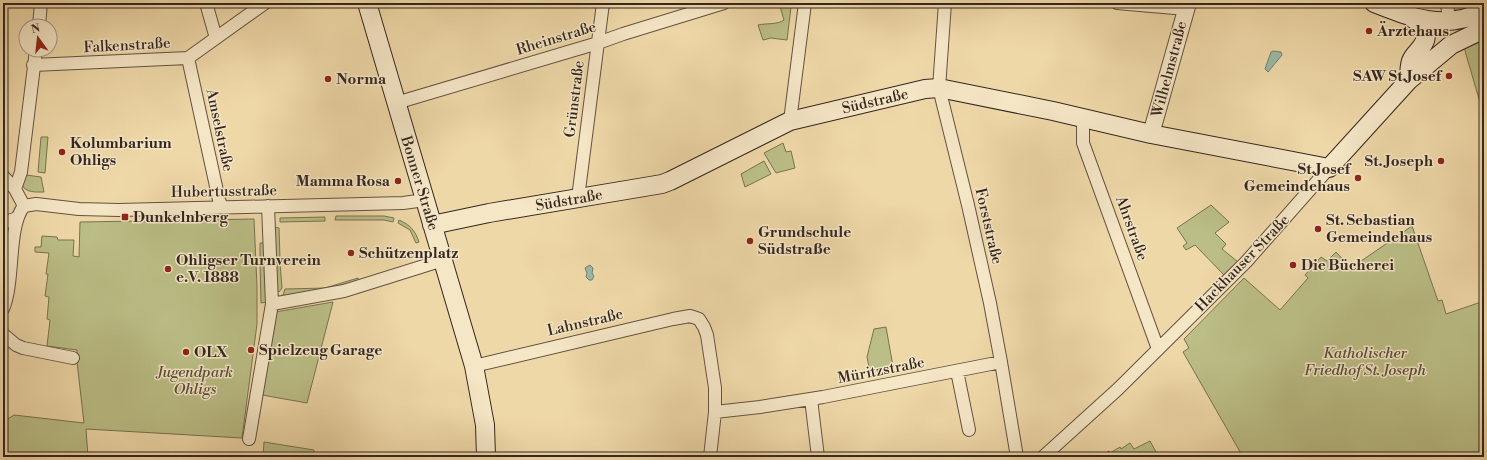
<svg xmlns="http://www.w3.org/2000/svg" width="1487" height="460" viewBox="0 0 1487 460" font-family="'Libre Bodoni',serif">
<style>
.green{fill:#bbbe86;stroke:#787253}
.water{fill:#9abaa6;stroke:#717f70}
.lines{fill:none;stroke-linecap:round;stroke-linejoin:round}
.minor-casing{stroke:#635242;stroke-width:14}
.tertiary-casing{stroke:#635242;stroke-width:18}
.secondary-casing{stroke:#342620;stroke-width:20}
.minor{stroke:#f5e6c6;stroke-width:12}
.tertiary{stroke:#f5e6c6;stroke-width:16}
.secondary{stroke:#f5e6c6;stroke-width:18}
.poi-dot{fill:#8f2418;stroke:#f5e6c6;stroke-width:1.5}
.labels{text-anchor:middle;stroke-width:3;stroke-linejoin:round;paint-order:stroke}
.poi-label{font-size:15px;font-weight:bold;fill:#342620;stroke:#f5e6c6;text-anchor:start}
.street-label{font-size:15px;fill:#342620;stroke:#f5e6c6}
.park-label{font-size:15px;font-style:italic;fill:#564c3a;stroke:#f5e6c6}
</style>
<rect width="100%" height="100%" fill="#efd8a8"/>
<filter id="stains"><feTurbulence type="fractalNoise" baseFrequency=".005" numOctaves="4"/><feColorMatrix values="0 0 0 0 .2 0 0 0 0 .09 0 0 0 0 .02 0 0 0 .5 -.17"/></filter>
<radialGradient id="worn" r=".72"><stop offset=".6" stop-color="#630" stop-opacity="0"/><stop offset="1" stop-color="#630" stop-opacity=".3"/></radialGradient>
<path class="green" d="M 779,3 L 789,3 L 791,7 L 787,40 L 771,38 L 763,40 L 758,25 C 766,23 777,25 784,20 Z
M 1462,3 L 1473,7 L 1454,12 L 1453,8 L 1459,7 Z
M 1482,41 L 1484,48 L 1484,116 L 1465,51 L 1465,48 Z
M 41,137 L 48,137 L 45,173 L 38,172 Z
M 783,143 L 786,152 L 791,151 L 795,168 L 776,173 L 764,153 Z
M 764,161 L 771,174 L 745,187 L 741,174 Z
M 26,175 L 41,177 L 44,192 C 36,192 26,193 22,185 Z
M 1211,205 L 1229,222 L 1215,233 L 1226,244 L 1222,249 L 1238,262 L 1224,275 L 1195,245 L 1186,250 L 1183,246 L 1187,243 L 1177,228 Z
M 336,216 L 384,216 L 394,218 L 393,222 L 384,220 L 335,220 Z
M 325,217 L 325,221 L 280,222 L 280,218 Z
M 254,219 L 257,287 L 257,324 L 242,438 L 86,429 L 88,457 L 3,457 L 3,422 L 14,415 L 84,423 L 77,362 L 77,350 L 47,346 L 50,320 L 47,319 L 49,297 L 45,296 L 48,274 L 46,274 L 49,253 L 35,252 L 35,247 L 41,247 L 42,236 L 57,237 L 58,240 L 74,240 L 73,256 L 79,257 L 80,222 Z
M 399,220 C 410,225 415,230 419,242 L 416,243 L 410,230 L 398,223 Z
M 1412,226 L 1438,301 L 1442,300 L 1446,314 L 1484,301 L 1484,457 L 1243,457 L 1183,352 L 1189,348 L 1184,339 L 1244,278 L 1280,310 L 1308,278 L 1305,275 L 1321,257 L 1327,261 L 1336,252 L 1351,268 Z
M 272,227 L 279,228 L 280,258 L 273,258 Z
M 260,243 L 265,243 L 265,260 L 260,260 Z
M 273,263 L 280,263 L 282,288 L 279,292 L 276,289 Z
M 260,265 L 266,265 L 267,302 L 261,303 Z
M 358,278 L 359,282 L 291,296 L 283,295 L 285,289 L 325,288 Z
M 333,302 L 307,403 L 262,395 L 275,312 Z
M 886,327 L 894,372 L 871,377 L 867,357 L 874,329 Z
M 1150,441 L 1156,452 L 1147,457 L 1094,457 L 1098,454 L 1100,456 L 1109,451 L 1110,453 L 1120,447 L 1121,449 L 1130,443 L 1134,449 Z
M 264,442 L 314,450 L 313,457 L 263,457 Z"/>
<path class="water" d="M 1273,51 L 1281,52 L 1282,55 L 1268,72 L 1265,69 L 1271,52 Z
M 590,265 L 593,268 L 592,273 L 594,276 L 592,280 L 589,280 L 586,277 L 587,273 L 585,268 L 588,266 Z"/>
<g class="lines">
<defs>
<path id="minor" d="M 206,3 L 216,38
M 945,3 L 939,88 L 968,205 L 990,303 L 1001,362 L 1017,457
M 1117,3 L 1186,9
M 1447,3 L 1449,22
M 39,26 L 41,3
M 188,58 L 219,200 L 222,207
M 33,65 L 188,58 L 265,3
M 396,103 L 598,43 L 623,34 L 724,3
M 1083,118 L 1083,143 L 1158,349
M 790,121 L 805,3
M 3,176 L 15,189 L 24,206
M 15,189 L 21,172 L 36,50
M 578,198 L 603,3
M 24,206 L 36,204 L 79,209 L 119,210 L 403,203 L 425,200
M 3,223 L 17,218
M 272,304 L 344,291 L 443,260
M 3,309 C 15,281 7,227 24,206
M 3,334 L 16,345 L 23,348 L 73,358
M 474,366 L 673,319 L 690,316 L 699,319 L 704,327 L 707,335 L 715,388 L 715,412 L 710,457
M 957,371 L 969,430
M 811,399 L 818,457
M 715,412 L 760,407 L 823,397 L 1001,362
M 249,439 L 272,304 L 268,206
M 1043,457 L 1118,389 L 1246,262 L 1329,168"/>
<path id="tertiary" d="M 1151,134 L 1188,3"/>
<path id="secondary" d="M 367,3 L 474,366 L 485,425 L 486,457
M 1374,3 C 1412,18 1445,31 1484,11
M 1409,80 C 1409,74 1409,67 1411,61 C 1413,55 1419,51 1422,46 C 1431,34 1422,24 1412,18
M 432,225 L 489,213 L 662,184 L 670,181 L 790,121 L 925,89 L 939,88 L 1053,111 L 1151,134 L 1329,168 L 1409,80 L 1451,45 L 1484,29"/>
</defs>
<use href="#minor" class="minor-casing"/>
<use href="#tertiary" class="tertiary-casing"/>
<use href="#secondary" class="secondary-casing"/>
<use href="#minor" class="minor"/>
<use href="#tertiary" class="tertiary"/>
<use href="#secondary" class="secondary"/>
</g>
<g class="poi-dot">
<circle cx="1369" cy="31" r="4"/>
<circle cx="1449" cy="76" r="4"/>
<circle cx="328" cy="79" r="4"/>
<circle cx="62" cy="152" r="4"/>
<circle cx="1441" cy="161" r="4"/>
<circle cx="1358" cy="178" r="4"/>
<circle cx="398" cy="181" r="4"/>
<rect x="121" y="213" width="8" height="8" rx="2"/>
<circle cx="1318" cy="229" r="4"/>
<circle cx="750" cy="241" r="4"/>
<circle cx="351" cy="253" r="4"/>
<circle cx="1293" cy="265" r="4"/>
<circle cx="168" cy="269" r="4"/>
<circle cx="251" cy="350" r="4"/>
<circle cx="186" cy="352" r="4"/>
</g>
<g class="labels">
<g class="poi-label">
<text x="1377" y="36">Ärztehaus</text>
<text x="1441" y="81" text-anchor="end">SAW St.Josef</text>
<text x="336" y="84">Norma</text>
<text x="70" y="148">Kolumbarium<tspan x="70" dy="17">Ohligs</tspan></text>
<text x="1433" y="166" text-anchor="end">St. Joseph</text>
<text x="1350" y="174" text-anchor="end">St.Josef<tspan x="1350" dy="17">Gemeindehaus</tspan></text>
<text x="390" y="186" text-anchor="end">Mamma Rosa</text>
<text x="133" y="222">Dunkelnberg</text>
<text x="1326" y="225">St. Sebastian<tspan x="1326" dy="17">Gemeindehaus</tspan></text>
<text x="758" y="237">Grundschule<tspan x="758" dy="17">Südstraße</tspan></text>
<text x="359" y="258">Schützenplatz</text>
<text x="176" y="265">Ohligser Turnverein<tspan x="176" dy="17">e.V. 1888</tspan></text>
<text x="1301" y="270">Die Bücherei</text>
<text x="259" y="355">Spielzeug Garage</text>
<text x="194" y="357">OLX</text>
</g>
<g class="street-label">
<text transform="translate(556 38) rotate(-17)" y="5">Rheinstraße</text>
<text transform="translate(127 45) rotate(-3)" y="5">Falkenstraße</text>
<text transform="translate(1169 69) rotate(-75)" y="5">Wilhelmstraße</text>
<text transform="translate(574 99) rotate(-83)" y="5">Grünstraße</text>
<text transform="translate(875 101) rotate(-13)" y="5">Südstraße</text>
<text transform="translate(220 130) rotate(78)" y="5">Amselstraße</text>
<text transform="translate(420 183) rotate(73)" y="5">Bonner Straße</text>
<text transform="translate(224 191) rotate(-1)" y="5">Hubertusstraße</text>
<text transform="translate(569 200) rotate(-10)" y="5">Südstraße</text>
<text transform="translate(989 226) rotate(77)" y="5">Forststraße</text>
<text transform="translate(1132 228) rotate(70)" y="5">Ahrstraße</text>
<text transform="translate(1242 263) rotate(-46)" y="5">Hackhauser Straße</text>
<text transform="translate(585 322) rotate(-13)" y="5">Lahnstraße</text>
<text transform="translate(881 370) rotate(-11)" y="5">Müritzstraße</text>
</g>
<g class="park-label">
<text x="1365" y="358">Katholischer<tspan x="1365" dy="17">Friedhof St. Joseph</tspan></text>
<text x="195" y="377">Jugendpark<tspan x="195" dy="17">Ohligs</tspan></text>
</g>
</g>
<rect width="1487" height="460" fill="none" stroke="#efd8a8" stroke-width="16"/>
<rect x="4" y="4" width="1479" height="452" fill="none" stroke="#342620" stroke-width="2"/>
<rect x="8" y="8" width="1471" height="444" fill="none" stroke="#342620"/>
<g transform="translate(38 38) rotate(345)"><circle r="19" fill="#f5e6c6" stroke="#a89984"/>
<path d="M0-3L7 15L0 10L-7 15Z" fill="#8f2418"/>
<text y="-6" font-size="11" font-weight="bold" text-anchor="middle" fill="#342620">N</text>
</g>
<rect width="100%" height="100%" filter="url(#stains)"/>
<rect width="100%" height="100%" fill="url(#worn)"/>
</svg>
